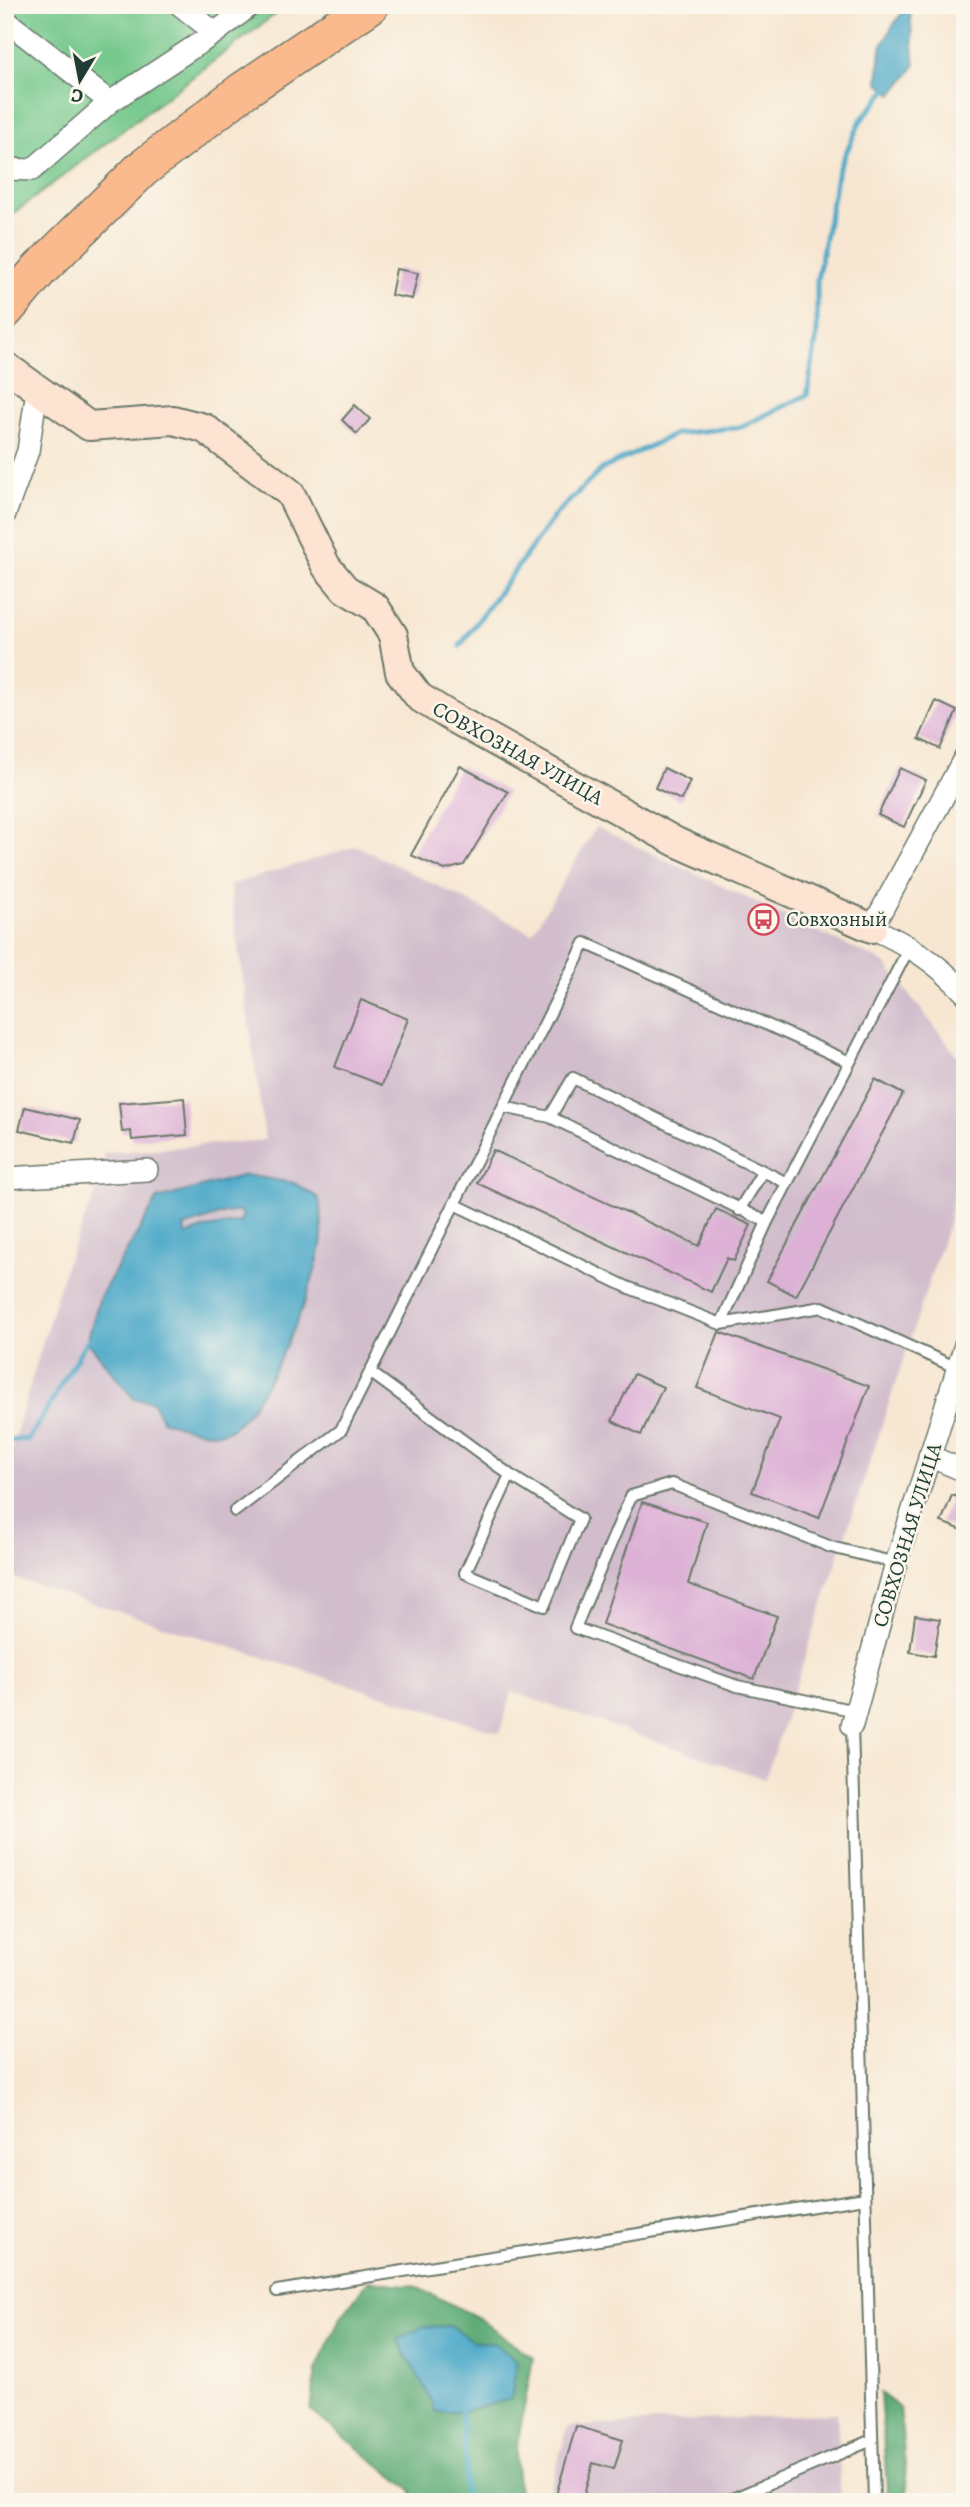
<svg xmlns="http://www.w3.org/2000/svg" width="970" height="2507" viewBox="0 0 970 2507" font-family="Alegreya,serif">
<style>
.industrial{fill:#d1bdcc}
.green{fill:#73c78b;stroke:#498260;stroke-width:2}
.forest{fill:#5eac77;stroke:#3e7456;stroke-width:2}
.water{fill:#49a7c8;stroke:#34727e;stroke-width:2;fill-rule:evenodd}
.lines{fill:none;stroke-linecap:round;stroke-linejoin:round}
.stream{stroke:#49a7c8;stroke-width:5}
.building{fill:#ddb0d6}
.lane-casing{stroke:#6b786b;stroke-width:14}
.street-casing{stroke:#6b786b;stroke-width:24}
.secondary-casing{stroke:#6b786b;stroke-width:32}
.highway-casing{stroke:#6b786b;stroke-width:40}
.lane{stroke:#fff;stroke-width:10}
.street{stroke:#fff;stroke-width:21}
.secondary{stroke:#fde3d1;stroke-width:28}
.highway{stroke:#fbba8d;stroke-width:37}
.labels{text-anchor:middle;stroke-width:5;stroke-linejoin:round;paint-order:stroke}
.street-label{font-size:21px;fill:#1f3d34;stroke:#fbf7ec}
.poi-label{font-size:21px;fill:#1f3d34;stroke:#fbf7ec;text-anchor:start}
</style>
<rect width="100%" height="100%" fill="#fbf7ec"/>
<filter id="ink" filterUnits="userSpaceOnUse"><feTurbulence type="fractalNoise" baseFrequency=".0143" numOctaves="2"/><feDisplacementMap in="SourceGraphic" scale="14" xChannelSelector="R" yChannelSelector="G"/><feConvolveMatrix kernelMatrix="1 2 1 2 8 2 1 2 1" color-interpolation-filters="sRGB"/></filter>
<filter id="wash" filterUnits="userSpaceOnUse"><feTurbulence type="fractalNoise" baseFrequency=".00686" numOctaves="4" result="noise"/><feDisplacementMap in="SourceGraphic" scale="28" xChannelSelector="R" yChannelSelector="G"/><feGaussianBlur stdDeviation="1.57" result="paint"/><feColorMatrix in="noise" values="0 0 0 0 0 0 0 0 0 0 0 0 0 0 0 0 0 1.4 0 .05"/><feComposite in="paint" operator="in"/></filter>
<g filter="url(#wash)">
<rect width="100%" height="100%" fill="#f7e7d2"/>
<path class="industrial" d="M 596,827 L 885,963 L 965,1066 L 965,1139 L 947,1227 L 765,1779 L 512,1692 L 500,1733 L 5,1575 L 5,1470 L 66,1264 L 101,1180 L 104,1153 L 265,1140 L 230,885 L 357,846 L 532,933 Z
M 837,2413 L 841,2502 L 546,2502 L 568,2427 Z"/>
<path class="green" d="M 5,5 L 287,5 L 5,220 Z"/>
<path class="forest" d="M 368,2281 L 415,2286 L 479,2318 L 533,2358 L 515,2457 L 520,2502 L 411,2502 L 412,2491 L 311,2411 L 316,2370 L 341,2317 Z
M 880,2393 L 900,2408 L 908,2502 L 888,2502 Z"/>
<path class="water" d="M 904,10 L 910,13 L 915,66 L 893,94 L 878,82 L 881,47 L 892,27 Z
M 245,1175 L 294,1183 L 319,1198 C 320,1210 323,1224 322,1236 C 320,1278 264,1413 227,1431 C 213,1438 178,1425 163,1421 L 152,1401 L 134,1399 L 87,1341 L 100,1297 L 157,1199 ZM 240,1211 L 243,1215 L 240,1222 L 206,1228 L 186,1235 L 184,1227 L 225,1213 Z
M 451,2326 L 473,2341 L 496,2344 L 517,2362 L 511,2399 L 461,2412 L 435,2412 C 427,2385 409,2365 398,2339 L 423,2327 Z"/>
<g class="lines">
<path class="stream" d="M 460,646 L 555,515 L 602,469 L 675,434 L 741,427 L 807,395 L 817,334 L 817,280 L 838,170 L 861,120 L 886,91 L 888,83
M 5,1441 L 28,1439 C 50,1408 66,1374 87,1341 L 93,1339
M 461,2412 L 466,2462 L 463,2502"/>
</g>
<g id="blocks">
<path class="building" d="M 396,269 L 418,273 L 412,299 L 391,295 Z
M 355,405 L 370,419 L 357,434 L 342,420 Z
M 936,701 L 957,711 L 940,749 L 919,739 Z
M 460,766 L 508,792 L 464,865 L 445,870 L 411,855 Z
M 664,768 L 690,781 L 681,800 L 655,788 Z
M 900,768 L 926,780 L 904,827 L 878,815 Z
M 361,1000 L 408,1019 L 382,1085 L 335,1067 Z
M 875,1079 L 903,1094 L 796,1296 L 767,1281 Z
M 184,1098 L 187,1135 L 132,1140 L 131,1131 L 122,1132 L 119,1103 Z
M 25,1107 L 80,1120 L 74,1143 L 19,1130 Z
M 493,1150 L 699,1246 L 716,1209 L 751,1225 L 734,1261 L 727,1258 L 711,1292 L 477,1183 Z
M 719,1332 L 869,1386 L 819,1518 L 752,1492 L 780,1419 L 697,1388 Z
M 634,1374 L 663,1387 L 641,1435 L 612,1421 Z
M 952,1495 L 965,1500 L 965,1531 L 941,1522 Z
M 642,1502 L 707,1522 L 688,1584 L 777,1616 L 754,1679 L 602,1624 Z
M 915,1615 L 940,1619 L 934,1656 L 910,1652 Z
M 576,2426 L 623,2440 L 614,2469 L 593,2463 L 582,2502 L 554,2502 Z"/>
</g>
</g>
<g filter="url(#ink)">
<use href="#blocks" fill-opacity="0" stroke="#6b786b" stroke-width="2"/>
<g class="lines">
<defs>
<path id="lane" d="M 503,1107 L 550,1117 L 767,1222 L 910,946
M 550,1117 L 573,1078 L 763,1171
M 454,1204 L 627,1287 L 721,1324 L 767,1222
M 739,1210 L 763,1171 L 787,1183
M 721,1324 L 822,1307 L 957,1368
M 370,1372 L 510,1475 L 465,1573 L 544,1606 L 580,1519 L 510,1475
M 235,1511 L 341,1430 L 585,943 L 850,1062
M 856,1711 L 737,1686 L 575,1628 L 631,1496 L 672,1484 L 831,1547 L 896,1563
M 852,1725 L 874,2502
M 277,2291 L 865,2198
M 725,2502 L 872,2440"/>
<path id="street" d="M 180,5 L 215,33
M 5,20 L 110,102
M 5,169 L 32,170 L 110,102 L 215,33 L 251,5
M 5,514 L 28,451 L 37,390
M 965,757 L 872,928 C 910,946 936,961 965,993
M 5,1178 L 147,1170
M 929,1456 L 965,1471
M 852,1725 L 896,1563 L 965,1345"/>
<path id="secondary" d="M 5,366 L 89,426 L 173,420 L 204,428 L 290,493 L 326,566 L 345,589 L 375,607 L 393,635 L 400,672 L 419,697 L 448,715 L 676,842 L 872,928"/>
<path id="highway" d="M 5,310 L 39,270 L 142,169 L 244,90 L 370,5"/>
</defs>
<use href="#lane" class="lane-casing"/>
<use href="#street" class="street-casing"/>
<use href="#secondary" class="secondary-casing"/>
<use href="#highway" class="highway-casing"/>
<use href="#lane" class="lane"/>
<use href="#street" class="street"/>
<use href="#secondary" class="secondary"/>
<use href="#highway" class="highway"/>
</g>
</g>
<defs>
<symbol id="bus-ring" viewBox="-11 -11 22 22"><circle r="9.5" fill="#fbf7ec" stroke="#d1495b" stroke-width="1.5"/><path d="M-5-6H5V4H4V6H2V4H-2V6H-4V4H-5ZM-3.5-4V0h7V-4ZM-3.5 1.2v1.5H-2V1.2ZM2 1.2v1.5H3.5V1.2Z" fill="#d1495b"/></symbol>
</defs>
<g fill-rule="evenodd">
<use href="#bus-ring" x="746" y="902" width="35" height="35"/>
</g>
<g class="labels">
<g class="street-label">
<text transform="translate(518 753) rotate(29)" y="7">СОВХОЗНАЯ УЛИЦА</text>
<text transform="translate(907 1535) rotate(-73)" y="7">СОВХОЗНАЯ УЛИЦА</text>
</g>
<g class="poi-label">
<text x="786" y="926">Совхозный</text>
</g>
</g>
<rect width="970" height="2507" fill="none" stroke="#fbf7ec" stroke-width="28"/>
<g transform="translate(80 80) rotate(190)" stroke="#fbf7ec" stroke-width="5" paint-order="stroke">
<path d="M0-5L12 26L0 18L-12 26Z" fill="#1f3d34"/>
<text y="-10" font-size="19" font-weight="bold" text-anchor="middle" fill="#1f3d34">С</text>
</g>
</svg>
